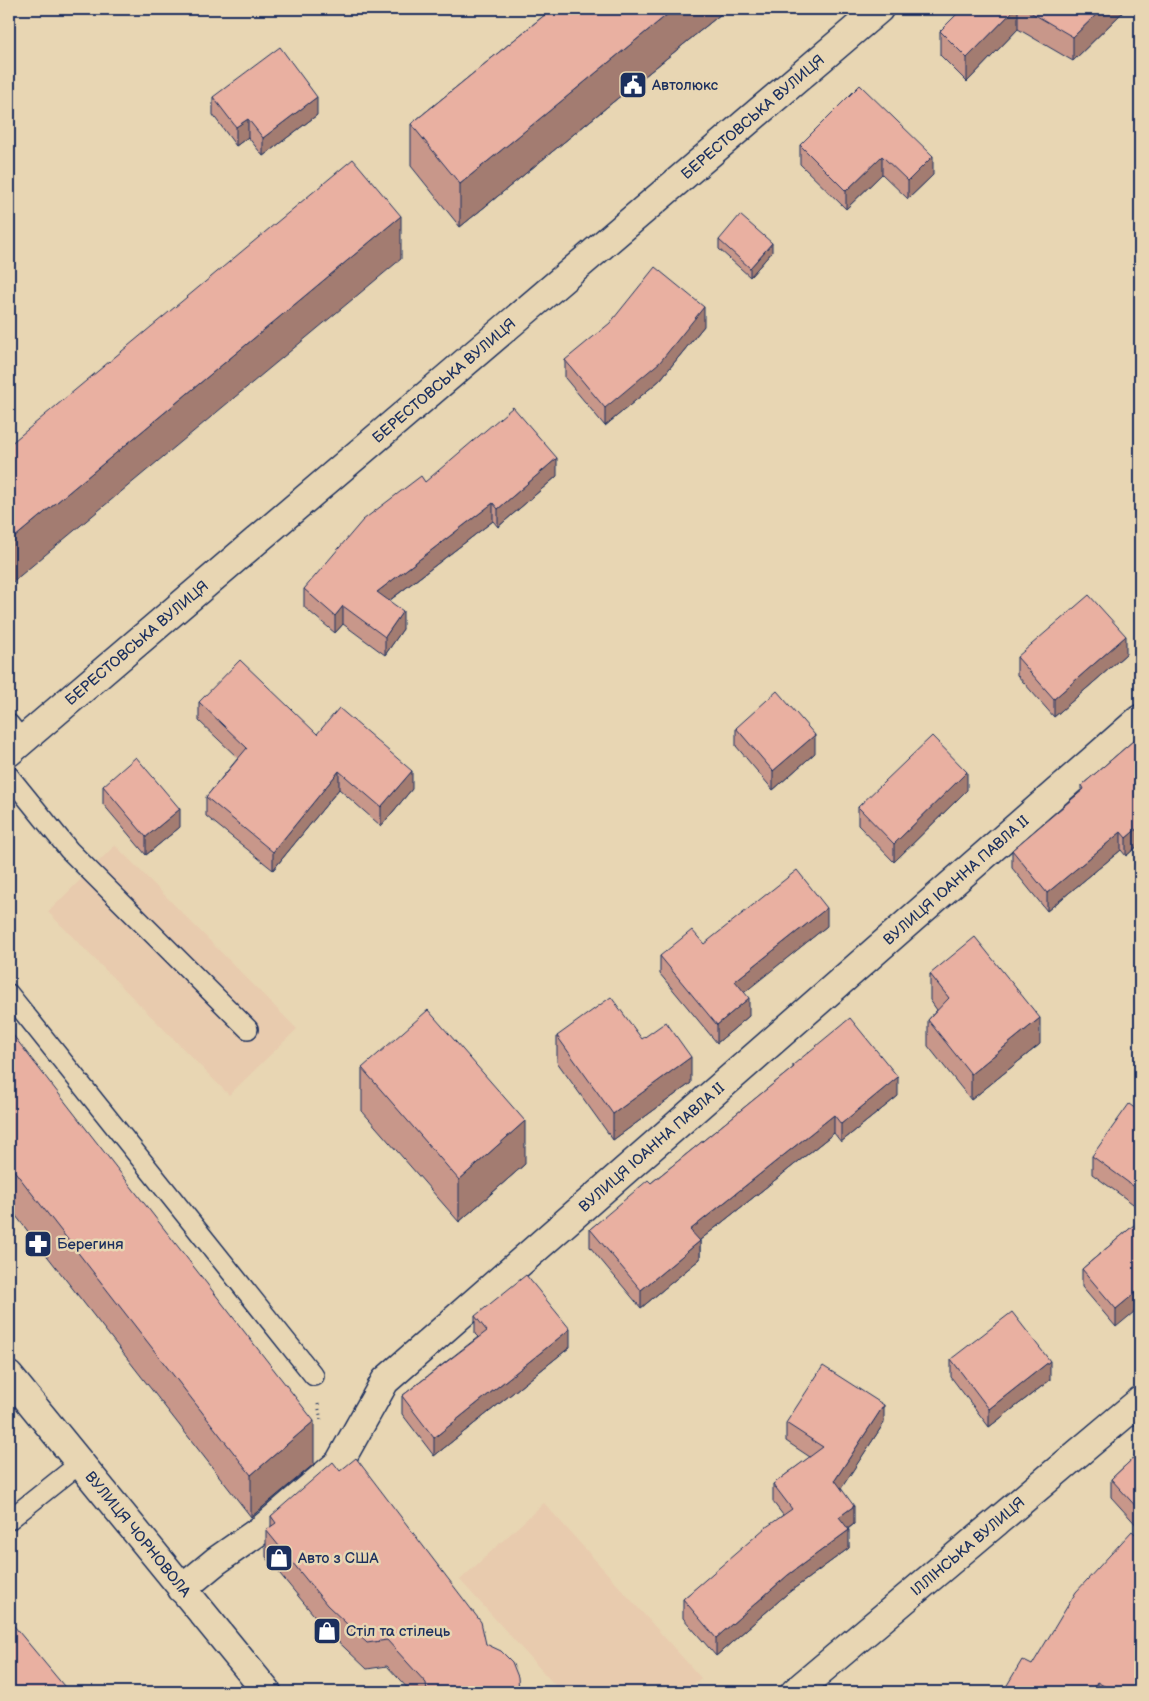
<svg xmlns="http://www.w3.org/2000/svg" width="1149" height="1701" viewBox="0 0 1149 1701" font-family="'Balsamiq Sans',sans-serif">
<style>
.built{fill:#e8cbae}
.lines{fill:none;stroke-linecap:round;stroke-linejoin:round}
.service-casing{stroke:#1b2f5e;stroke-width:22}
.minor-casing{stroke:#1b2f5e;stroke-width:31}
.tertiary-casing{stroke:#1b2f5e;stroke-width:31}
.secondary-casing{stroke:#1b2f5e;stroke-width:31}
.primary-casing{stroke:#1b2f5e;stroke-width:31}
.path{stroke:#1b2f5e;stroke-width:3;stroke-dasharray:1 4;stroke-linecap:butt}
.service{stroke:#e8d6b3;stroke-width:19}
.minor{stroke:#e8d6b3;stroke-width:28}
.tertiary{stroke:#e8d6b3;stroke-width:28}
.secondary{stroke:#e8d6b3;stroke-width:28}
.primary{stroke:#e8d6b3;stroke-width:28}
.wall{fill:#c8978a;stroke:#1b2f5e}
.shaded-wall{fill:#a37b71;stroke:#1b2f5e}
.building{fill:#e9b0a1;stroke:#1b2f5e}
.labels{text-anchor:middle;stroke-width:5;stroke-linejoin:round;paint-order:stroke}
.poi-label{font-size:15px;fill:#1b2f5e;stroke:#e8d6b3;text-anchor:start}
.street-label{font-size:15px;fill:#1b2f5e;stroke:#e8d6b3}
</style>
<rect width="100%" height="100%" fill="#e8d6b3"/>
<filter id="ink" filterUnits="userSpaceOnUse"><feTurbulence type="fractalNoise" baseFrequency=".02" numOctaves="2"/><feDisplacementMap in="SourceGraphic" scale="10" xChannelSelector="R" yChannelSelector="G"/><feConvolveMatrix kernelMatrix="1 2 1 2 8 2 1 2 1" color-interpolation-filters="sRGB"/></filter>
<g filter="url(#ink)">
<path class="built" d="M 115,845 L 297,1029 L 229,1095 L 48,912 Z
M 544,1503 L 701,1678 L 685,1692 L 561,1692 L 460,1580 Z"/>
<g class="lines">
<defs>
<path id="service" d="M 9,724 L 22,740
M 9,776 L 69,850 L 248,1029
M 9,994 L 314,1376
M 9,1520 L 79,1464"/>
<g id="minor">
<path id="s1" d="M 182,1589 L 216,1561 L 262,1529 L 339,1463 L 385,1381 L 1140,719"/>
</g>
<g id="tertiary">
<path id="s2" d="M 9,752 L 879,9"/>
</g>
<g id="secondary">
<path id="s3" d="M 9,1376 L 267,1692"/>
</g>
<g id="primary">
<path id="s4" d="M 795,1692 L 1140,1401"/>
</g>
</defs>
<use href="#service" class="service-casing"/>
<use href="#minor" class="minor-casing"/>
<use href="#tertiary" class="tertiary-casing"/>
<use href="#secondary" class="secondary-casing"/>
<use href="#primary" class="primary-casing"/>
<path class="path" d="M 318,1404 L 321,1421"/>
<use href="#service" class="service"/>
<use href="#minor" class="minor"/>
<use href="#tertiary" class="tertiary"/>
<use href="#secondary" class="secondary"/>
<use href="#primary" class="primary"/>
</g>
<path class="wall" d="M 552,9 L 727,9 L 460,227 L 411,166 L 411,124 Z
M 962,9 L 1126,9 L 1073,61 L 1018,29 L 967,82 L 940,55 L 940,31 Z
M 860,85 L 933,175 L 908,199 L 882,174 L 846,209 L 800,164 L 800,145 Z
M 213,97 L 317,115 L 263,156 L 248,137 L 236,146 L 213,115 Z
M 719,240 L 772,252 L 750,277 L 719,249 Z
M 704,326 L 660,380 L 605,426 L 565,378 L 565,360 Z
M 557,476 L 498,527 L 493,521 L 389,601 L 403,629 L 385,655 L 343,624 L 335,633 L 304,607 L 304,589 L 425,482 Z
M 1126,654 L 1054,717 L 1017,675 L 1017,657 Z
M 199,702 L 317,734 L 412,789 L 381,826 L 339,789 L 273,870 L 206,816 L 206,797 L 238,758 L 199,721 Z
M 736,728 L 815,753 L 773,790 L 736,746 Z
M 1140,735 L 1140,844 L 1126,856 L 1121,850 L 1047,911 L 1012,868 L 1012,850 L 1082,791 L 1082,785 Z
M 103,786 L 180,827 L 146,855 L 103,804 Z
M 967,790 L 894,862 L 858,825 L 858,807 Z
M 827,926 L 744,992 L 749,1016 L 717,1043 L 660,974 L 660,956 Z
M 930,974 L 1040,1044 L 971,1100 L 928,1046 L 928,1020 L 937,1010 L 930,1000 Z
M 9,1030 L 314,1464 L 251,1517 L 9,1207 Z
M 557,1036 L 642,1039 L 691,1083 L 613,1140 L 557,1062 Z
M 793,1065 L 898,1096 L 841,1142 L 834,1133 L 700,1240 L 700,1259 L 641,1308 L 590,1247 L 590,1229 L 651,1183 L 793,1068 Z
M 362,1068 L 525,1164 L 459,1222 L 362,1111 Z
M 1140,1112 L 1140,1209 L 1092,1174 L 1092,1156 Z
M 1140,1220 L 1116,1327 L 1082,1287 L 1082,1269 Z
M 475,1316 L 570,1347 L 434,1456 L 402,1414 L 402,1396 L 478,1337 L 475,1334 Z
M 951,1359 L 1050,1380 L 989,1427 L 951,1377 Z
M 786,1423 L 884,1423 L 841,1488 L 854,1524 L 848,1529 L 849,1548 L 788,1593 L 716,1656 L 683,1618 L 683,1599 L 783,1515 L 773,1502 L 773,1484 L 810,1457 L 786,1441 Z
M 1140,1452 L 1140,1529 L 1111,1497 L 1111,1479 Z
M 340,1471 L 486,1644 L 519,1692 L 411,1692 L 387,1666 L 367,1669 L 327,1631 L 266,1557 L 266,1530 L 271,1527 L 271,1516 Z
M 1032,1665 L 1140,1692 L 1003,1692 Z"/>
<path class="shaded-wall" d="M 674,9 L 727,9 L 460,227 L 460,184 Z
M 1015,9 L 1018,9 L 1018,29 L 967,82 L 967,58 Z
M 1102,9 L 1126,9 L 1073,61 L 1073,37 Z
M 317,97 L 317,115 L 263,156 L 263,138 Z
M 248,119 L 248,137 L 236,146 L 236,127 Z
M 882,156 L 882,174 L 846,209 L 846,191 Z
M 933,156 L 933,175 L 908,199 L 908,181 Z
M 401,216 L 401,259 L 9,585 L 9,542 Z
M 772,243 L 772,252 L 750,277 L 750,268 Z
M 704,307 L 704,326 L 660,380 L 605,426 L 605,408 Z
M 557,458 L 557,476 L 498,527 L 498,509 Z
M 493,503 L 493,521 L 377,610 L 377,592 Z
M 343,606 L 343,624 L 335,633 L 335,616 Z
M 403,611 L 403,629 L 385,655 L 385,637 Z
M 1126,636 L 1126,654 L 1054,717 L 1054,699 Z
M 815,735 L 815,753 L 773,790 L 773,771 Z
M 339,771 L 339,789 L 273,870 L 273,852 Z
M 412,771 L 412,789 L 381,826 L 381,807 Z
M 967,772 L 967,790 L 894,862 L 894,844 Z
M 180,809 L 180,827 L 146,855 L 146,837 Z
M 1140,826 L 1140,844 L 1126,856 L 1126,838 Z
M 1121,832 L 1121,850 L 1047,911 L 1047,893 Z
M 827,908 L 827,926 L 735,1000 L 735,981 Z
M 749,998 L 749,1016 L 717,1043 L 717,1025 Z
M 1040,1018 L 1040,1044 L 971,1100 L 971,1074 Z
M 691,1057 L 691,1083 L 613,1140 L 613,1114 Z
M 898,1077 L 898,1096 L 841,1142 L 841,1124 Z
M 834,1115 L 834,1133 L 690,1248 L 690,1230 Z
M 525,1121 L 525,1164 L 459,1222 L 459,1180 Z
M 700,1241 L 700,1259 L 641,1308 L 641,1290 Z
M 1140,1289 L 1140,1307 L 1116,1327 L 1116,1309 Z
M 570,1329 L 570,1347 L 434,1456 L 434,1438 Z
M 1050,1361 L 1050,1380 L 989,1427 L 989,1409 Z
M 884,1405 L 884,1423 L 835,1498 L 835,1480 Z
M 314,1421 L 314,1464 L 251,1517 L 251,1475 Z
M 854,1506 L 854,1524 L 839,1535 L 839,1517 Z
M 849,1530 L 849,1548 L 788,1593 L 716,1656 L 716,1638 L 788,1575 Z
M 1097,1682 L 1097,1692 L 1091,1692 Z"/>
<path class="building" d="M 552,9 L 674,9 L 460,184 L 411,124 Z
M 962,9 L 1015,9 L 967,58 L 940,31 Z
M 1025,9 L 1102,9 L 1073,37 Z
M 280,47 L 317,97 L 263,138 L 248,119 L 236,127 L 213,97 Z
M 860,85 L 933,156 L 908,181 L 882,156 L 846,191 L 800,145 Z
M 353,159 L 401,216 L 9,542 L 9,445 Z
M 740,215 L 772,243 L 750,268 L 719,240 Z
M 655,267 L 704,307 L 660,362 L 605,408 L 565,360 L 610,323 Z
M 513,407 L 557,458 L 498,509 L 493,503 L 377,592 L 403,611 L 385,637 L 343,606 L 335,616 L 304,589 L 363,520 L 421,476 L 425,482 Z
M 1089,595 L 1126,636 L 1054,699 L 1017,657 Z
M 240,660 L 317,734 L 339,708 L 412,771 L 381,807 L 339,771 L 273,852 L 206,797 L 247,748 L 199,702 Z
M 777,691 L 815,735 L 773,771 L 736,728 Z
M 1140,735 L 1140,826 L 1126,838 L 1121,832 L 1047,893 L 1012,850 L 1084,789 L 1082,785 Z
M 932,736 L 967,772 L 894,844 L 858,807 Z
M 136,757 L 180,809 L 146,837 L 103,786 Z
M 797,870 L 827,908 L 735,981 L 749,998 L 717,1025 L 660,956 L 692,930 L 704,944 Z
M 975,937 L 1040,1018 L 971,1074 L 928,1020 L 949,998 L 930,974 Z
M 611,997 L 642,1039 L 666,1022 L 691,1057 L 613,1114 L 557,1036 Z
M 428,1010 L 525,1121 L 459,1180 L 362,1068 Z
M 850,1018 L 898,1077 L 841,1124 L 834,1115 L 690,1230 L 700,1241 L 641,1290 L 590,1229 L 648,1180 L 651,1183 L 794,1067 L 793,1065 Z
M 9,1030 L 314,1421 L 251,1475 L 9,1164 Z
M 1129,1104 L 1140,1112 L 1140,1191 L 1092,1156 Z
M 1140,1220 L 1140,1289 L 1116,1309 L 1082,1269 Z
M 526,1275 L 570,1329 L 434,1438 L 402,1396 L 487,1331 L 475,1316 Z
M 1012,1312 L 1050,1361 L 989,1409 L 951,1359 Z
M 823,1366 L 884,1405 L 835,1480 L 854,1506 L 839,1517 L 849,1530 L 788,1575 L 716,1638 L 683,1599 L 765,1528 L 792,1509 L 773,1484 L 823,1447 L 786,1423 Z
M 1140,1452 L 1140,1511 L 1111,1479 Z
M 356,1458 L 481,1622 L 486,1644 L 501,1651 L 512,1662 L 518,1677 L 519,1692 L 427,1692 L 426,1683 L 387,1640 L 367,1643 L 327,1605 L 266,1530 L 276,1523 L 271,1516 L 333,1462 L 340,1471 Z
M 1132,1531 L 1140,1538 L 1140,1621 L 1137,1625 L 1140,1627 L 1140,1691 L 1139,1692 L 1115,1692 L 1097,1682 L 1091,1692 L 1003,1692 L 1022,1660 L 1032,1665 L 1076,1592 Z
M 9,1620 L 69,1692 L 9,1692 Z"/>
</g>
<defs>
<symbol id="civic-square" viewBox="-11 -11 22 22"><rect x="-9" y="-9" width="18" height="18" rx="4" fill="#1b2f5e" stroke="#e8d6b3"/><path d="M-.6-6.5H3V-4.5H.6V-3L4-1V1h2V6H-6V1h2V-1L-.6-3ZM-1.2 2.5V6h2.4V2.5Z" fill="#fff"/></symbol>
<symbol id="pharmacy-square" viewBox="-11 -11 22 22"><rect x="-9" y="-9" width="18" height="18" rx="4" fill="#1b2f5e" stroke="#e8d6b3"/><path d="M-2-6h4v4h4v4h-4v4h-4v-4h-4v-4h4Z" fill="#fff"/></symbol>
<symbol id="shop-square" viewBox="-11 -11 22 22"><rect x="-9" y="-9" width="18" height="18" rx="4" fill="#1b2f5e" stroke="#e8d6b3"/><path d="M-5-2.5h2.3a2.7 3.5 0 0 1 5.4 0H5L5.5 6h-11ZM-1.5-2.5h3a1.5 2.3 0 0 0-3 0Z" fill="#fff"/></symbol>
</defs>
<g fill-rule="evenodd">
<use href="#civic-square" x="617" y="69" width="32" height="32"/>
<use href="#pharmacy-square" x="22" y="1228" width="32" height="32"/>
<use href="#shop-square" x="263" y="1542" width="32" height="32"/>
<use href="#shop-square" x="311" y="1615" width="32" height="32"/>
</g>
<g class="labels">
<g class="poi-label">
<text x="652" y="90">Автолюкс</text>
<text x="57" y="1249">Берегиня</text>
<text x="298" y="1563">Авто з США</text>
<text x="346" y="1636">Стіл та стілець</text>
</g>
<g class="street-label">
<text dy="5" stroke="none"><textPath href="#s2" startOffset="978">БЕРЕСТОВСЬКА ВУЛИЦЯ</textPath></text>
<text dy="5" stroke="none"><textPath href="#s2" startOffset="572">БЕРЕСТОВСЬКА ВУЛИЦЯ</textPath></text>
<text dy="5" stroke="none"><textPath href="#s2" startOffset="168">БЕРЕСТОВСЬКА ВУЛИЦЯ</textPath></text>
<text dy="5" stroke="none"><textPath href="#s1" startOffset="1055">ВУЛИЦЯ ІОАННА ПАВЛА II</textPath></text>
<text dy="5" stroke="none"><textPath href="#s1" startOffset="650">ВУЛИЦЯ ІОАННА ПАВЛА II</textPath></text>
<text dy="5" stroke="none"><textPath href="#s3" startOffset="204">ВУЛИЦЯ ЧОРНОВОЛА</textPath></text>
<text dy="5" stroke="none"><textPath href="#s4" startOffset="226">ІЛЛІНСЬКА ВУЛИЦЯ</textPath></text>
</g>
</g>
<rect width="1149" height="1701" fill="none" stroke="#e8d6b3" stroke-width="30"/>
<rect x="15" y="15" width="1119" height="1671" fill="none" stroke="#1b2f5e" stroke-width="2" filter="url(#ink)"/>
</svg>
